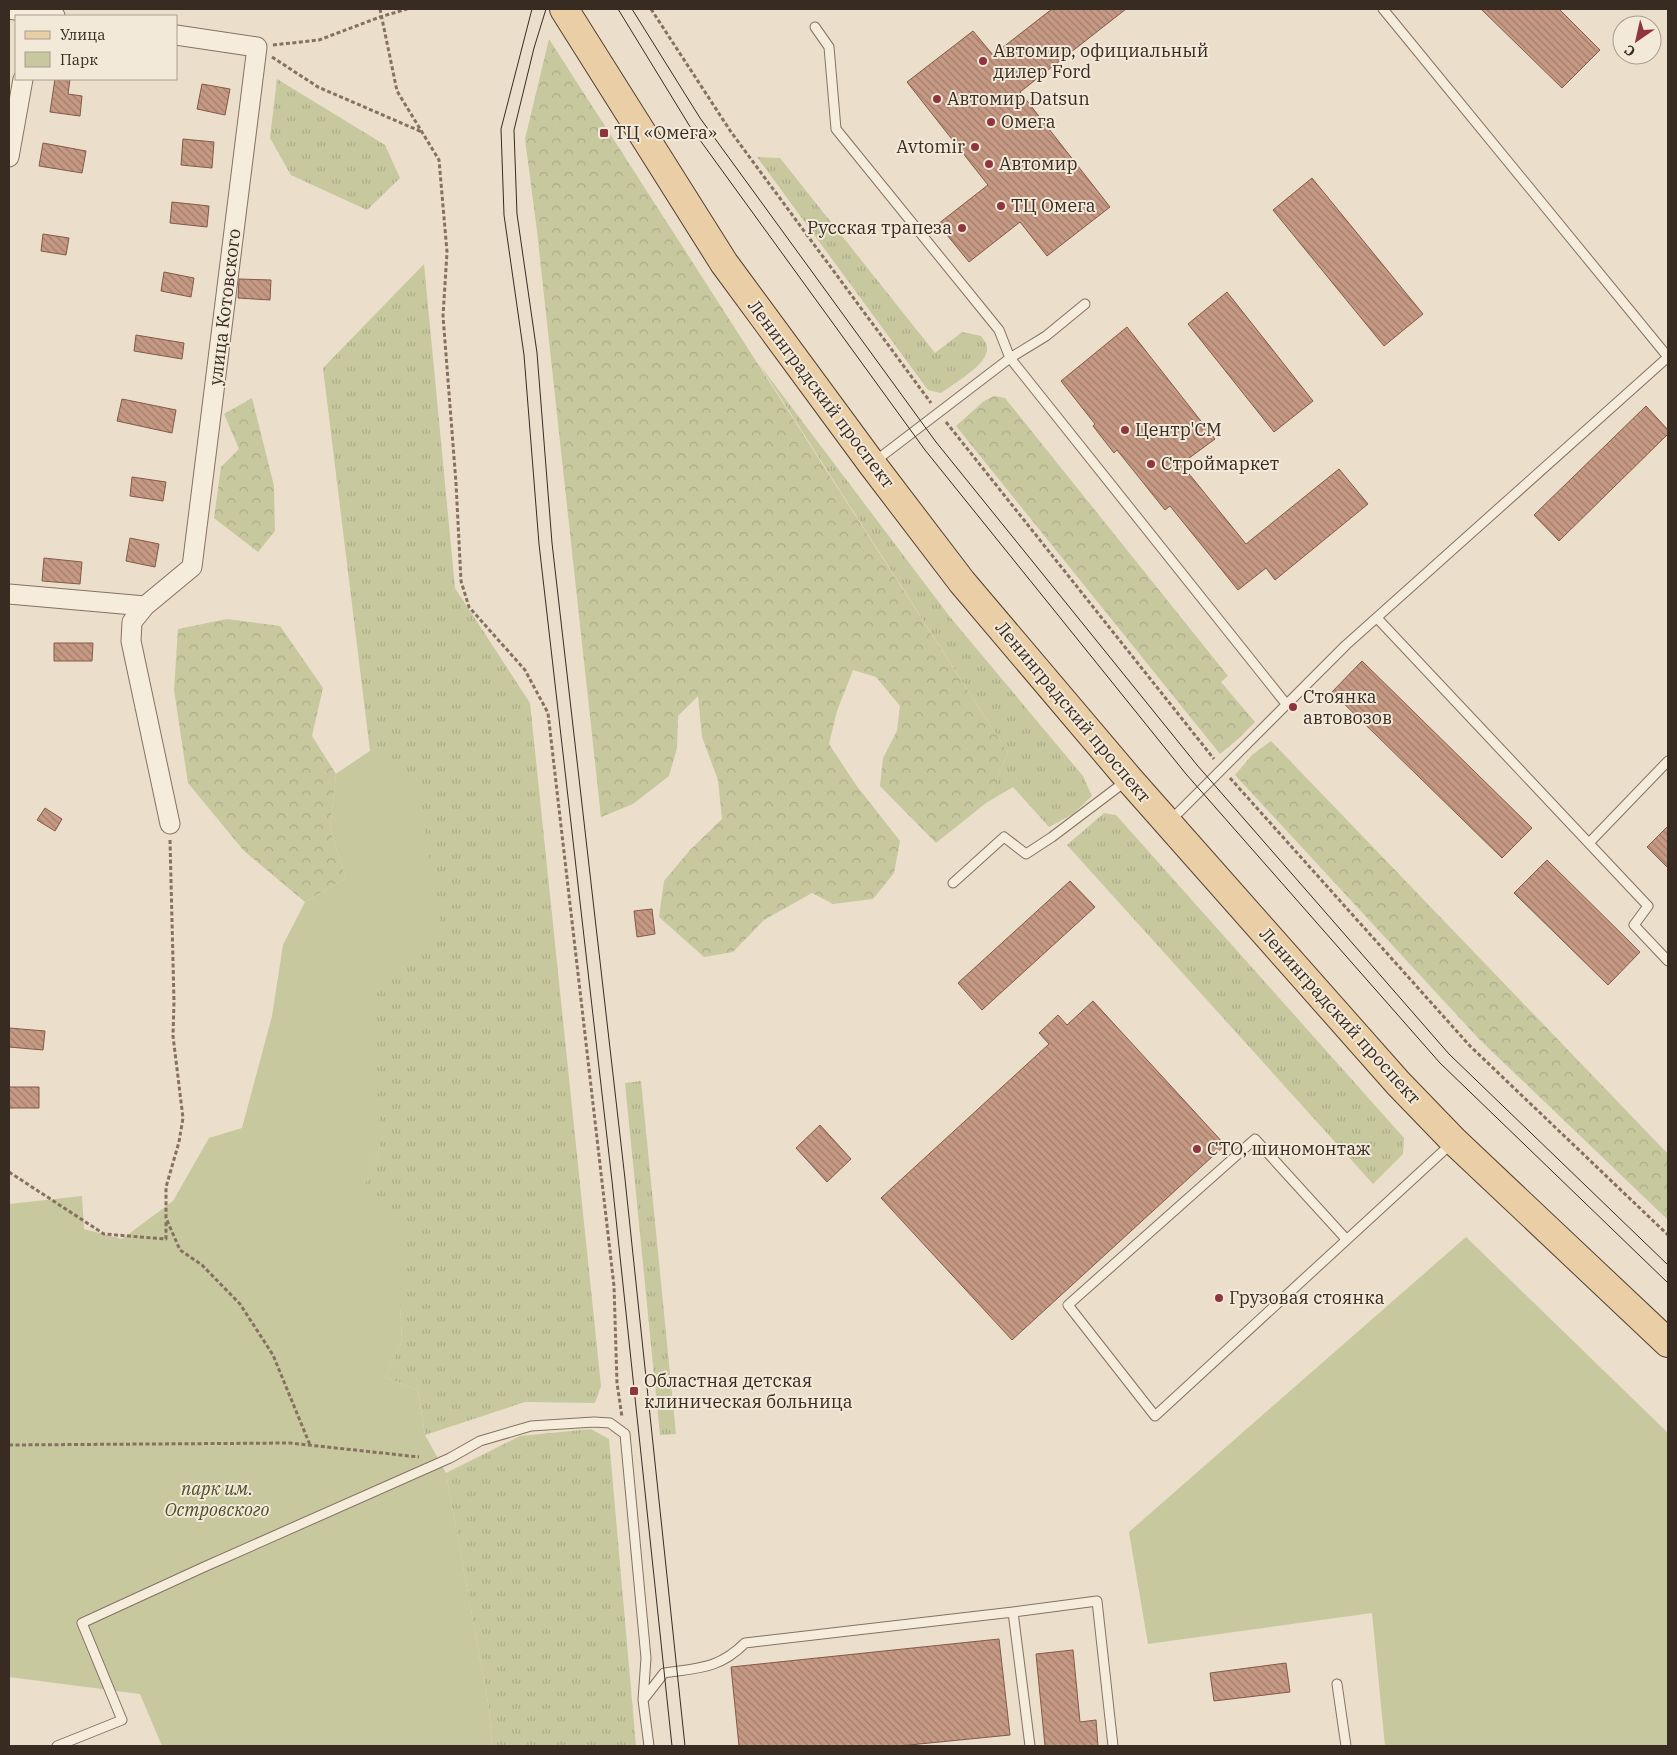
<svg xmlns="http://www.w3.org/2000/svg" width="1677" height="1755" viewBox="0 0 1677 1755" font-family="'IBM Plex Serif',serif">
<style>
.grass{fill:url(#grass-tufts)}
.forest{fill:url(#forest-crowns)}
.green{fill:#c7c89e}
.building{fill:url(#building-back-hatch);stroke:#835a48}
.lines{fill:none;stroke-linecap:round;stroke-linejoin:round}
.lane-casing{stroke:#867160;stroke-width:11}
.street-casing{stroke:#867160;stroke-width:21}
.primary-casing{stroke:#544033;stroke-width:30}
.path{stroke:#867160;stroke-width:3;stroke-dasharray:4 2.5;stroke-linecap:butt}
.lane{stroke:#f6ecdc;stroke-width:9}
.street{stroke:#f6ecdc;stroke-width:19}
.primary{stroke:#eacfa6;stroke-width:28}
.tram{stroke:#382b22;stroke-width:1}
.poi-dot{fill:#8f353d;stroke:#f3e9d9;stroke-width:2}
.labels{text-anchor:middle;stroke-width:4;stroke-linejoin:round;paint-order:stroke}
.poi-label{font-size:18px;fill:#382b22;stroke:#f3e9d9;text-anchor:start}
.street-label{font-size:18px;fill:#382b22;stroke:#f3e9d9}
.park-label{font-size:18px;font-style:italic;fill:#4c522a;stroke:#f3e9d9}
</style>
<defs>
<pattern id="grass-tufts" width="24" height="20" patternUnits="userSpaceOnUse" patternTransform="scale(1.25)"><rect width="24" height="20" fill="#c7c89e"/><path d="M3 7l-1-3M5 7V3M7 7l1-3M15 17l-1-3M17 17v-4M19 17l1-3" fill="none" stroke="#acac88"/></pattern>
<pattern id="forest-crowns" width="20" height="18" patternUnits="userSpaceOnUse" patternTransform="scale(1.25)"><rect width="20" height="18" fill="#c7c89e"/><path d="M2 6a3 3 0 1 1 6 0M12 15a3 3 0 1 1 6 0" fill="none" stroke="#acac88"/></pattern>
<pattern id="building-back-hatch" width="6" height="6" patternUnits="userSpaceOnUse" patternTransform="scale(1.25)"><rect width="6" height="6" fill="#c59983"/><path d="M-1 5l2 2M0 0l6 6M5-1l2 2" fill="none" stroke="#a17d6b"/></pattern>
</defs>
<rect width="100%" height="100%" fill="#ebdeca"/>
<path class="grass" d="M 277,79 L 385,145 L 400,178 L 367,210 L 291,175 L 270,138 Z
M 757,157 L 780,158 L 935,353 L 962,332 L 981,336 C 983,339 986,342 987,346 C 990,364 954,383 941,393 L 928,390 Z
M 424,264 L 455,588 L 530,703 L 601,1386 L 595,1403 L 525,1402 L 425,1435 L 418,1390 L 385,1377 L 402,1341 L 400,1307 L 360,1196 L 380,1147 L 336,774 L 370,751 L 323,368 Z
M 759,364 L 950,617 L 1083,776 L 1092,796 L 1073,814 L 1049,827 L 1013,787 L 986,803 L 1008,753 Z
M 1104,813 L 1116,815 L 1404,1138 L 1403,1154 L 1373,1184 L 1067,845 Z
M 641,1081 L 676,1434 L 660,1435 L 625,1083 Z
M 591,1429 L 609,1439 L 636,1746 L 492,1746 L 489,1708 L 446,1473 L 520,1436 Z"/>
<path class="forest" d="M 549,39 L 1008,753 L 986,803 L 936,843 L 880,786 L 883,758 L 897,731 L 900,706 L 876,677 L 853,670 L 837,711 L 829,744 L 856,785 L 900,841 L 894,873 L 873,899 L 833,904 L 812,893 L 764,920 L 733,952 L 704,957 L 659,917 L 664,881 L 690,850 L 722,819 L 718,780 L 702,737 L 698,696 L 678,716 L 677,748 L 669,776 L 633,804 L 601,817 L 537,231 L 525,139 Z
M 994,396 L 1005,398 L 1228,676 L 1221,682 L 1255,722 L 1238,739 L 1220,754 L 956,426 L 984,401 Z
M 252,398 L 274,486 L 275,531 L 258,552 L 214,518 L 221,467 L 239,449 L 224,414 Z
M 227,619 L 280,626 L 323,688 L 312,736 L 336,774 L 330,829 L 346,878 L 305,902 L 244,851 L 188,783 L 174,690 L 178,629 Z
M 1271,741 L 1668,1154 L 1668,1220 L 1479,1039 L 1235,775 L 1252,755 Z"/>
<path class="green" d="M 370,751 L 418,788 L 440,923 L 373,987 L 380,1147 L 361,1195 L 406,1229 L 400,1307 L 402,1341 L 385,1377 L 418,1390 L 425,1435 L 446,1473 L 489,1708 L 492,1746 L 162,1746 L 140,1694 L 9,1677 L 9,1204 L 82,1196 L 84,1229 L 122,1239 L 173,1201 L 209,1138 L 242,1128 L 272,1016 L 283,945 L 305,902 L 346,878 L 330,829 L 336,774 Z
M 1466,1237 L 1668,1433 L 1668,1746 L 1385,1746 L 1372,1613 L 1148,1644 L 1129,1532 Z"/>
<path class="building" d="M 1052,9 L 1126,9 L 1020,92 L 1110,207 L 1047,256 L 1020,222 L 969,262 L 938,224 L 988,185 L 907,82 L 973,31 L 993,55 Z
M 1481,9 L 1559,9 L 1600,50 L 1562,88 Z
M 55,79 L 70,79 L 68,94 L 82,96 L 80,116 L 50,112 Z
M 202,84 L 230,89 L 225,115 L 197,109 Z
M 183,139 L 214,142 L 212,168 L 181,165 Z
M 43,143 L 86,151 L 82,173 L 39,166 Z
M 1312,178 L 1423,314 L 1384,346 L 1273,210 Z
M 172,202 L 209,206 L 207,227 L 170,223 Z
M 43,234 L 69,238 L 66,255 L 41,251 Z
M 164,272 L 194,278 L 191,297 L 161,291 Z
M 239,279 L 271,280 L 270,300 L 238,298 Z
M 1227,292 L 1313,401 L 1274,432 L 1188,324 Z
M 1127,327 L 1215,439 L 1181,464 L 1246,544 L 1339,469 L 1368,504 L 1275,580 L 1266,568 L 1238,590 L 1170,506 L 1165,510 L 1117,450 L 1114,453 L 1093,426 L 1095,424 L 1061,381 Z
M 136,335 L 184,343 L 182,359 L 134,351 Z
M 122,399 L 176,410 L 172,433 L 117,421 Z
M 1646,406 L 1668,430 L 1668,434 L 1559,541 L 1534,515 Z
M 132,477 L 166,482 L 163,501 L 130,496 Z
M 130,538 L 159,544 L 155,567 L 126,561 Z
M 44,558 L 82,562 L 80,584 L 42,581 Z
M 54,643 L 93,643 L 92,661 L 54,661 Z
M 1362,661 L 1532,828 L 1502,858 L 1332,692 Z
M 45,808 L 62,819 L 55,831 L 37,820 Z
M 1668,826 L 1668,868 L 1647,847 Z
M 1547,860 L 1640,952 L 1608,985 L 1514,893 Z
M 1070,881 L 1095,907 L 982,1010 L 958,983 Z
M 652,909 L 655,934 L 637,937 L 634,911 Z
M 1093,1001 L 1225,1145 L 1012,1340 L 881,1198 L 1049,1044 L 1039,1033 L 1058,1015 L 1067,1025 Z
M 9,1028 L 45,1031 L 43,1050 L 9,1047 Z
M 9,1087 L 39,1087 L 39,1108 L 9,1108 Z
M 820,1125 L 851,1159 L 827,1182 L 796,1148 Z
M 999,1639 L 1010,1735 L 899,1746 L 739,1746 L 731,1667 Z
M 1073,1650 L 1080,1722 L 1096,1720 L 1098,1746 L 1045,1746 L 1036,1654 Z
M 1286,1663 L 1290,1692 L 1214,1701 L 1210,1673 Z"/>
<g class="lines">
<defs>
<path id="lane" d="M 815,27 L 829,47 L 836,129 L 999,330 L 1010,358 L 1046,336 L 1085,304
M 874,462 L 1010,358 L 1287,705
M 1377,618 L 1648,906 L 1634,925 L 1668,961
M 1170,821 L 1346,645 L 1668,357 L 1383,9
M 1589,843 L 1668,761
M 953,883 L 1004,837 L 1026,854 L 1052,837 L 1126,781
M 1346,1239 L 1255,1139 L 1068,1305 L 1155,1416 L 1452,1143
M 1013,1612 L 1097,1601 L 1113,1746
M 1337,1684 L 1346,1746
M 643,1700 L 664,1673 C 698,1668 719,1669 745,1643 L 1013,1612 L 1030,1746
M 57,1746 L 122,1720 L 82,1623 L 204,1567 L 450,1458 L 480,1441 L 531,1426 L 594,1422 L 610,1423 L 625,1434 L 646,1658 L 643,1700 L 649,1746"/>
<path id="street" d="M 9,9 L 55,16
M 9,157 L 23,79
M 9,594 L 145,606 L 192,567 L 257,47 L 176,35
M 145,606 L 132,622 L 131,641 L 170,824"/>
<path id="primary" d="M 564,9 L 724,263 L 872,464 L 962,582 L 1129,779 L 1398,1083 L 1454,1141 L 1668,1343"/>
</defs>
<use href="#lane" class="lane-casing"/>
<use href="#street" class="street-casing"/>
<use href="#primary" class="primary-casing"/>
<path class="path" d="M 380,9 L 397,91 L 439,160 L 447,252 L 443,316 L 456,483 L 461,581 L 469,607 L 525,670 L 548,713 L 614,1286 L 617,1383 L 622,1417
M 651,9 L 731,132 L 931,403
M 273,45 L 319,40 L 380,17 L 407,9
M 272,57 L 318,87 L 422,132
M 946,422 L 1214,759
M 1230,778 L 1470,1046 L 1668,1235
M 170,840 L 174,1002 L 173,1036 L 183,1118 L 179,1142 L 166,1187 L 166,1218 L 180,1250 L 202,1265 L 240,1304 L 273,1355 L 310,1445
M 9,1172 L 104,1234 L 166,1239 L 166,1221
M 9,1445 L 290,1443 L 419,1457"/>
<use href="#lane" class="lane"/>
<use href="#street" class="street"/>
<use href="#primary" class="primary"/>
<path class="tram" d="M 532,9 L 501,129 L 504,215 L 524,355 L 539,544 L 612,1181 L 672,1746
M 546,9 L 534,48 L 514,130 L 517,214 L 537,353 L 552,543 L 625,1179 L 685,1746
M 618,9 L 689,125 L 925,450 L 1186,774 L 1440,1063 L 1668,1283
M 632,9 L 700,118 L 936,442 L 1197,765 L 1449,1054 L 1668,1265"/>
</g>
<g class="poi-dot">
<circle cx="983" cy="61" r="5"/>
<circle cx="937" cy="99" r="5"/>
<circle cx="991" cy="122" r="5"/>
<rect x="599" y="128" width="10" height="10" rx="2.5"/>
<circle cx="975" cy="147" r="5"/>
<circle cx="989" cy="164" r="5"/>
<circle cx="1001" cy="206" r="5"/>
<circle cx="962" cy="228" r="5"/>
<circle cx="1125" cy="430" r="5"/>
<circle cx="1151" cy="464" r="5"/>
<circle cx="1293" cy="707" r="5"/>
<circle cx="1197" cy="1149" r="5"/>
<circle cx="1219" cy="1298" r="5"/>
<rect x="629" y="1386" width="10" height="10" rx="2.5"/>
</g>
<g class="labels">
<g class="poi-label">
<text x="993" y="57">Автомир, официальный<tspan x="993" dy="21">дилер Ford</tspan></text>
<text x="947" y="105">Автомир Datsun</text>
<text x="1001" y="128">Омега</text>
<text x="614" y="139">ТЦ «Омега»</text>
<text x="965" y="153" text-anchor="end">Avtomir</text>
<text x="999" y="170">Автомир</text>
<text x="1011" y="212">ТЦ Омега</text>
<text x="952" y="234" text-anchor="end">Русская трапеза</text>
<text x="1135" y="436">Центр'СМ</text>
<text x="1161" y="470">Строймаркет</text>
<text x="1303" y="703">Стоянка<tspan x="1303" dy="21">автовозов</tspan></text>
<text x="1207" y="1155">СТО, шиномонтаж</text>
<text x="1229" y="1304">Грузовая стоянка</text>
<text x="644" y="1387">Областная детская<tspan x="644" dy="21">клиническая больница</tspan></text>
</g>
<g class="street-label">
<text transform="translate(225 307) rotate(-83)" y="6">улица Котовского</text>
<text transform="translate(821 394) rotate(53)" y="6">Ленинградский проспект</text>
<text transform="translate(1073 712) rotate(50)" y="6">Ленинградский проспект</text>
<text transform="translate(1340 1016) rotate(48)" y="6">Ленинградский проспект</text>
</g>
<g class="park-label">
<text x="217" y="1495">парк им.<tspan x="217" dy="21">Островского</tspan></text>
</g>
</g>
<rect width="1677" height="1755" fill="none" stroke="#382b22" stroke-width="20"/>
<rect x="15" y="15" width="162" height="65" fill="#f3e9d9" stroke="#a89d90"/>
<rect x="25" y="31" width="25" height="8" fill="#eacfa6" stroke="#a89d90"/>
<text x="60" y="40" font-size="15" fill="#382b22">Улица</text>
<rect x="25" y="52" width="25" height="15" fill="#c7c89e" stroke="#a89d90"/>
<text x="60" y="65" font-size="15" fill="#382b22">Парк</text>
<g transform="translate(1637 40) rotate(214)"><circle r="24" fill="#f3e9d9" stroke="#a89d90"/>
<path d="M0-4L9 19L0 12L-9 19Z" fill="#8f353d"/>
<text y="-8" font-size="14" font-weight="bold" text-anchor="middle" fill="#382b22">С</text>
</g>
</svg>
